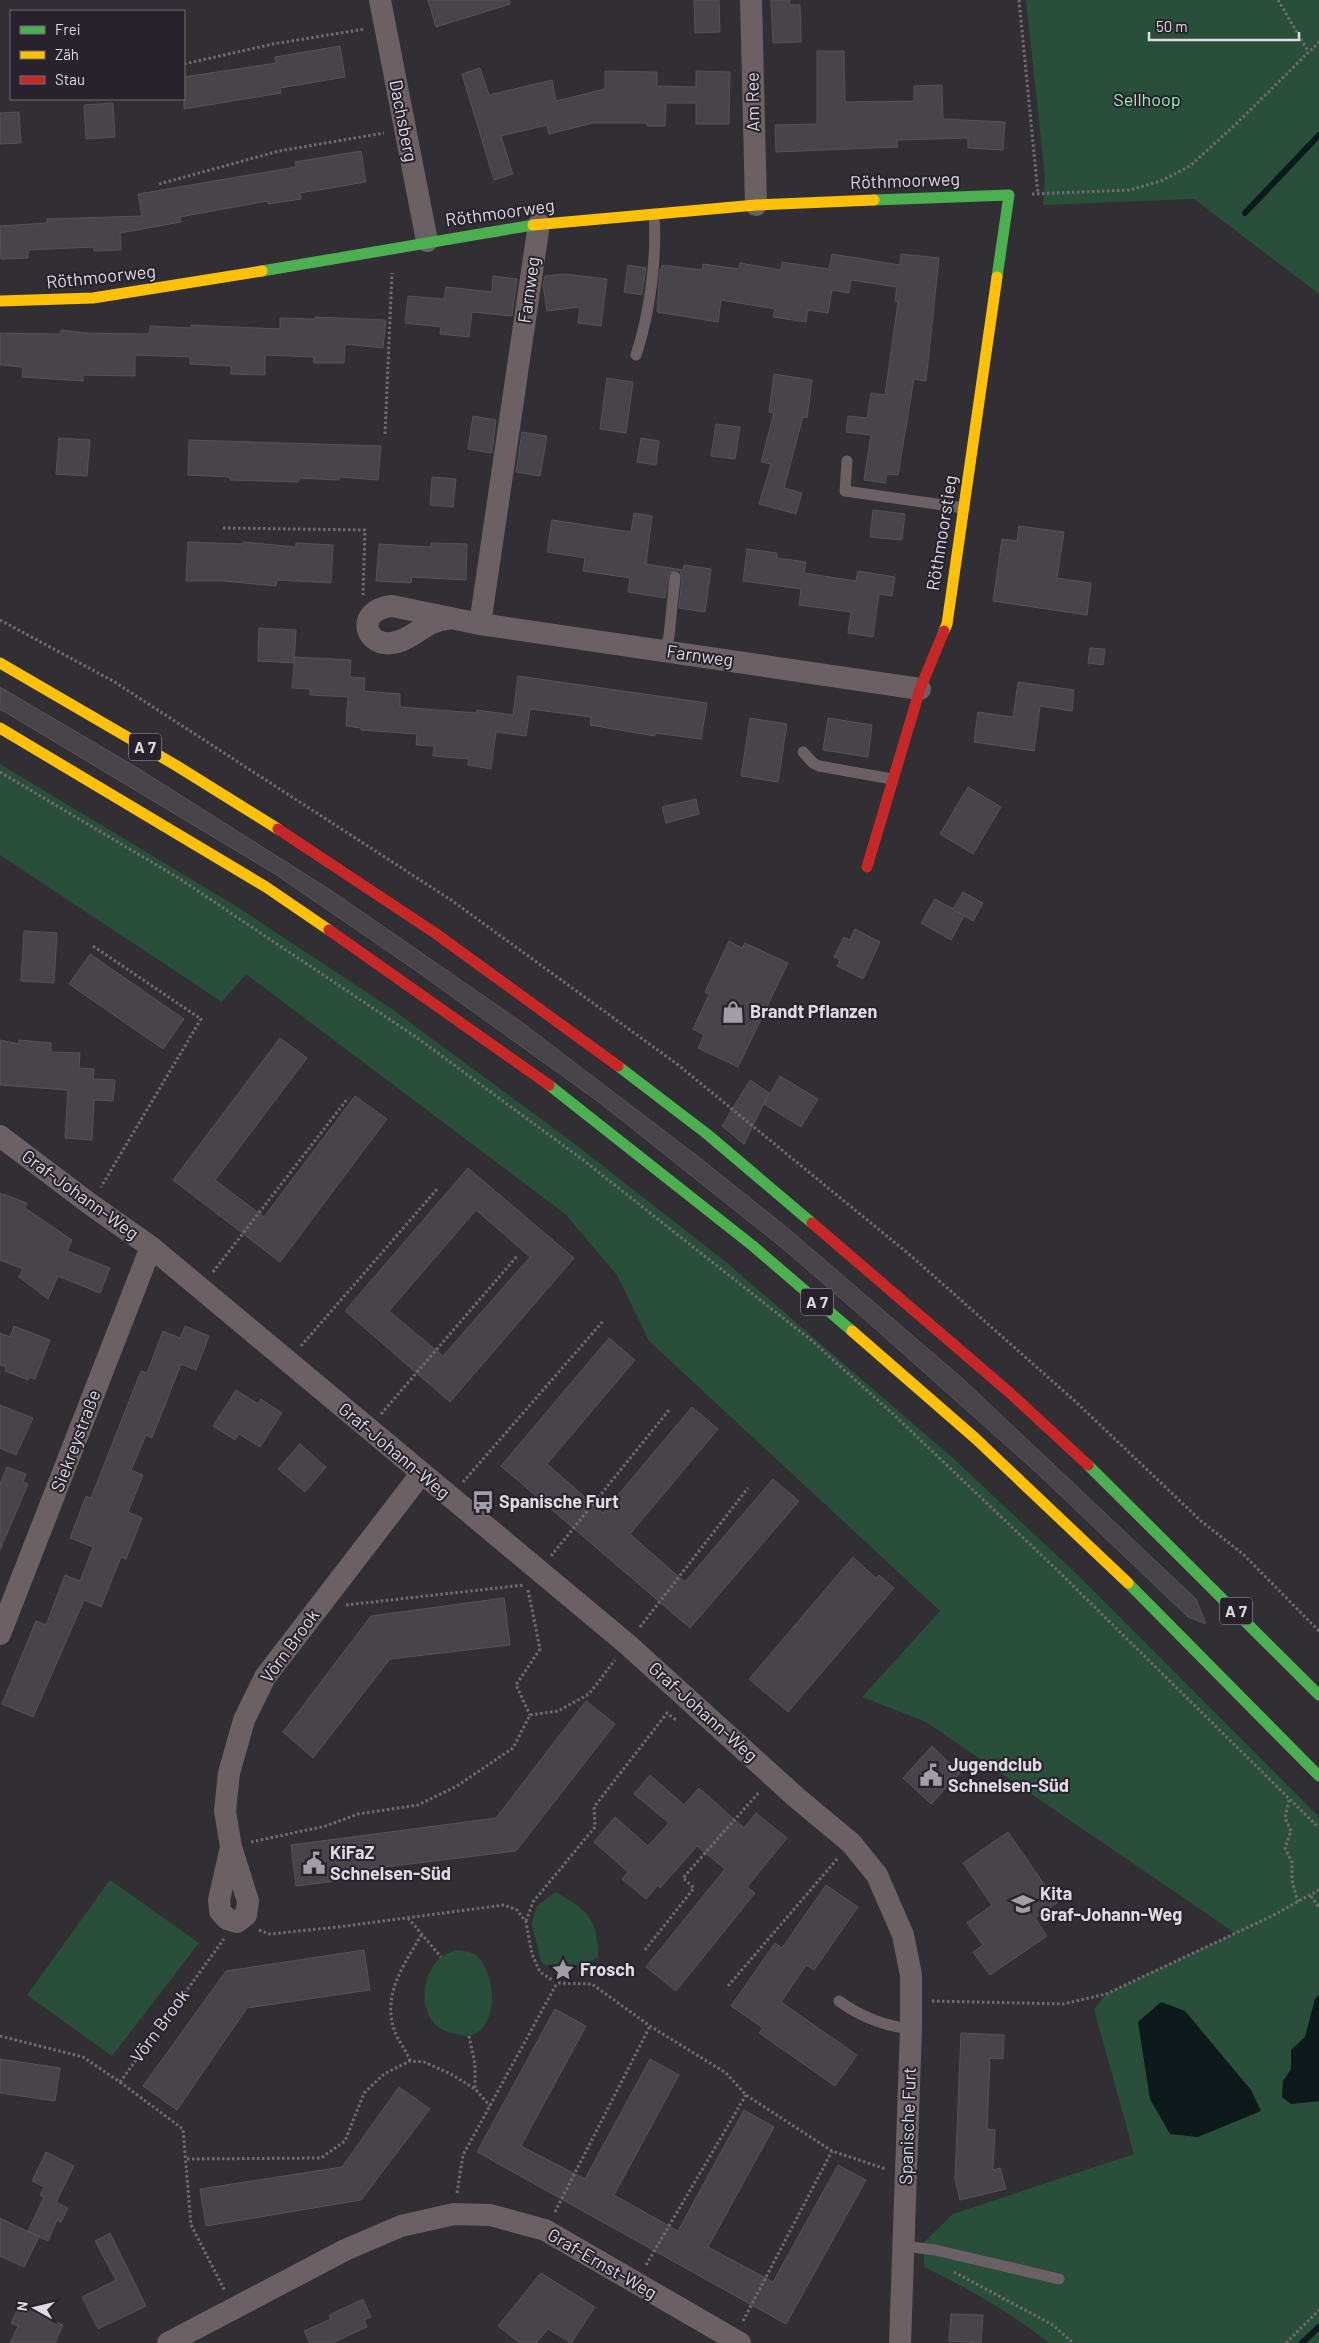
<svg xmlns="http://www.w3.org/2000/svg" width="1319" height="2343" viewBox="0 0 1319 2343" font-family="Barlow,sans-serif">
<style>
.green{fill:#294e39}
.water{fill:#0d191b}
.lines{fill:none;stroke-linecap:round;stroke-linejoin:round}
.stream{stroke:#0d191b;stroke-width:6}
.building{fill:#48454a;stroke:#565358;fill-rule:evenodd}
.path{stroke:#726a6e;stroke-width:3;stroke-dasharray:2.5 2.5;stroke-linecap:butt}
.lane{stroke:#6b6164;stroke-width:11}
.street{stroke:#6b6164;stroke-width:22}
.fast{stroke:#4caf50;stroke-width:11}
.slow{stroke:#ffc107;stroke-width:11}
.jam{stroke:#c62828;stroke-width:11}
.labels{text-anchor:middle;stroke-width:4;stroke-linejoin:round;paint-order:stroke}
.shield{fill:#28222c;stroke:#a8a4ac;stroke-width:1}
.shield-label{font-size:16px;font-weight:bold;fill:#dfdbe3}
.park-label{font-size:18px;fill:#8ff3b6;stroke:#28222c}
.street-label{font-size:18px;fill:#dfdbe3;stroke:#28222c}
.poi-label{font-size:18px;font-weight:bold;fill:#dfdbe3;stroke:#28222c;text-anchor:start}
</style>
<rect width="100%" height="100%" fill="#312e34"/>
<path class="green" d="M 1026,0 L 1319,0 L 1319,294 L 1194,199 L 1043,205 L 1045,177 Z
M 0,764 L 239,908 L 389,1007 L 571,1141 L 726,1262 L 954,1459 L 1084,1581 L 1319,1817 L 1319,1995 L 1315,1999 L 1305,2037 L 1291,2050 L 1291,2069 L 1283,2081 L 1291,2104 L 1319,2101 L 1319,2343 L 1049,2343 C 1011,2313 968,2288 924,2267 L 924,2242 L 953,2214 L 1134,2154 L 1094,2009 L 1106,1994 L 1235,1933 L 926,1722 L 862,1697 L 940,1611 L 649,1341 L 617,1275 L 565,1214 L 246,974 L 222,1002 L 0,855 Z
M 110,1880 L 199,1943 L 112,2056 L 27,1995 Z
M 555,1892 C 586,1908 599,1920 598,1957 C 581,1968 559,1975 541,1962 L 532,1924 L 536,1907 Z
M 457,1950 C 463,1951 471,1952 476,1955 C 496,1972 501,2028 469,2036 C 466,2036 460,2035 457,2034 C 419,2030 415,1982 440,1958 C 445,1954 452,1952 457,1950 Z"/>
<path class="water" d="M 1319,1995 L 1319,2101 L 1291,2104 L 1282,2097 L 1283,2081 L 1291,2069 L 1291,2050 L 1305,2037 L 1315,1999 Z
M 1161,2002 L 1185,2011 L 1251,2090 L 1261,2111 L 1198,2137 L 1170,2134 L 1150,2099 L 1138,2022 Z"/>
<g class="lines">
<path class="stream" d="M 1245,213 L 1319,135
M 1302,2343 L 1319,2327"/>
</g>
<path class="building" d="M 428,0 L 509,0 L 510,4 L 436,27 Z
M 694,0 L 719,0 L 720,32 L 695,33 Z
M 771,0 L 790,0 L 790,5 L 800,5 L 801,42 L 773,43 Z
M 340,46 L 345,77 L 280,88 L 281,93 L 184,109 L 184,77 L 276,63 L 275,57 Z
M 817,51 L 844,51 L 845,102 L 914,101 L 914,86 L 942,85 L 943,119 L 1005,122 L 1003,150 L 968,148 L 968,138 L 897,140 L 898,147 L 776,152 L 775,125 L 817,124 Z
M 480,68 L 489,95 L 552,80 L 556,101 L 605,89 L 605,71 L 657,72 L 657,86 L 696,87 L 696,71 L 730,72 L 729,124 L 696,124 L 696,103 L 666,103 L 665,126 L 647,126 L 647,123 L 593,123 L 549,134 L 547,125 L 501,136 L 513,174 L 494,180 L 462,74 Z
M 113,103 L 115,137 L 86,139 L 84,105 Z
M 19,112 L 21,143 L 0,144 L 0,113 Z
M 361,151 L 366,182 L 300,193 L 301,199 L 268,204 L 267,201 L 180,217 L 181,222 L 120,233 L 121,250 L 94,251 L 94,247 L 28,250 L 28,258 L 1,259 L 0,226 L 47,223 L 47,219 L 142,216 L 138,194 L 296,167 L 295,162 Z
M 832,254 L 900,265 L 901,254 L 939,258 L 926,381 L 914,379 L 898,475 L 887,474 L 885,483 L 864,480 L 871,435 L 846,432 L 848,416 L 867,418 L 871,393 L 885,395 L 898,302 L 895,301 L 897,287 L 851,280 L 849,293 L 832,290 L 828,313 L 808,310 L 806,322 L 773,317 L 775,309 L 721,300 L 718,322 L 657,312 L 660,270 L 663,265 L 702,270 L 703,264 L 739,269 L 740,263 L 781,270 L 782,262 L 829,269 Z
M 628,265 L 646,268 L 642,295 L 624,292 Z
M 563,274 L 607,279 L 601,326 L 578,323 L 580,307 L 547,311 L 543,285 L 545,276 Z
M 493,276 L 517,279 L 512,316 L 472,312 L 469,337 L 440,334 L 441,327 L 405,323 L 408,296 L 444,299 L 446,287 L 492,292 Z
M 315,317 L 386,320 L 383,348 L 345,344 L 344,363 L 314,363 L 314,357 L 265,355 L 265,375 L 231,374 L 231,366 L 190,364 L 190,357 L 135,355 L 135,376 L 83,375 L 83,381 L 22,377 L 23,367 L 0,365 L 0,333 L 61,334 L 61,330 L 86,333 L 149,334 L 150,326 L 191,328 L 191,325 L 280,329 L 280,318 L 315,319 Z
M 774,374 L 812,380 L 807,418 L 803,417 L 784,488 L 802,493 L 796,514 L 759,504 L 771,464 L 761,462 L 774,413 L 769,412 Z
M 607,378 L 633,382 L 626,433 L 600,429 Z
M 473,416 L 496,420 L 492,453 L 468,449 Z
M 716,424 L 740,427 L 735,459 L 711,456 Z
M 522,432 L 547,436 L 540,476 L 516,472 Z
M 59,438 L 90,440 L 87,476 L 56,474 Z
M 641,438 L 659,441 L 656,465 L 637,462 Z
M 189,440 L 381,446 L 378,480 L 340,477 L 339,480 L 299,478 L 299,482 L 230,480 L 230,477 L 188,475 Z
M 432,477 L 456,479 L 453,507 L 430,505 Z
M 873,510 L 905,514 L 902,540 L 870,537 Z
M 634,513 L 652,516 L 646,564 L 683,570 L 684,565 L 711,569 L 705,612 L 679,608 L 682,577 L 680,571 L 676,570 L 669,573 L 665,598 L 628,592 L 630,578 L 583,571 L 585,558 L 547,552 L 552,520 L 631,532 Z
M 1019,526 L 1064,532 L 1057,578 L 1091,583 L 1087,615 L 993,601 L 1002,539 L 1017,541 Z
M 188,542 L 243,544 L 243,542 L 296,547 L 296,543 L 333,545 L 331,583 L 277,580 L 276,586 L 224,581 L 186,581 Z
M 431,543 L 467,544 L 466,580 L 412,577 L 411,583 L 376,581 L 379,544 L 431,547 Z
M 747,549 L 777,553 L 777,558 L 806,562 L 804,573 L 856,581 L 858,571 L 895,577 L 892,596 L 879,594 L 873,637 L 848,633 L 851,612 L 799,605 L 801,589 L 743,581 Z
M 259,628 L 296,630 L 294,663 L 258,661 Z
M 1090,648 L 1105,649 L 1103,665 L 1088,663 Z
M 295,657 L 351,660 L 350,677 L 365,678 L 364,691 L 400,694 L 400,707 L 476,713 L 477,710 L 513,715 L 518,676 L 707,703 L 701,739 L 655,733 L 655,736 L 590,725 L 591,717 L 530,709 L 526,736 L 496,732 L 491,769 L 468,765 L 469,759 L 433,756 L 434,746 L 416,745 L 417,734 L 361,730 L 361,728 L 346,726 L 348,697 L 310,695 L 310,689 L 292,688 Z
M 1018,682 L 1074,690 L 1072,711 L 1040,706 L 1034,751 L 974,742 L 978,712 L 1013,717 Z
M 0,687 L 136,767 L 332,891 L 520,1021 L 700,1158 L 791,1231 L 963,1379 L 1196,1599 L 1206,1624 L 1188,1617 L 1037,1473 L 862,1317 L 781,1247 L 600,1103 L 415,970 L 275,874 L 0,709 Z
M 750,718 L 787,724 L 778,782 L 741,776 Z
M 828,718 L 872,725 L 868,757 L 823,750 Z
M 968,787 L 1001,807 L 973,854 L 940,834 Z
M 696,799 L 699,814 L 666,823 L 662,807 Z
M 963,892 L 983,903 L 973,921 L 956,911 L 964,916 L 951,940 L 921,923 L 935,899 L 953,909 Z
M 855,929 L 880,942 L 863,979 L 837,966 L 840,960 L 834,957 L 844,937 L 850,940 Z
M 24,931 L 57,933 L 54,983 L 21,981 Z
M 729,941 L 742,948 L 745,943 L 788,963 L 738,1067 L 698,1048 L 704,1035 L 693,1029 L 709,995 L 705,992 Z
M 90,954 L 184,1019 L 163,1049 L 69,984 Z
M 280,1038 L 307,1058 L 215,1180 L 264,1217 L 355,1096 L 387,1119 L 280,1262 L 173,1180 Z
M 0,1040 L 19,1044 L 19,1040 L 51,1043 L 51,1052 L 80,1053 L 79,1068 L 94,1069 L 93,1079 L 115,1080 L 113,1101 L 94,1100 L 92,1140 L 65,1138 L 68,1090 L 0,1085 Z
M 780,1076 L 818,1099 L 801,1127 L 764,1104 Z
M 750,1080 L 769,1093 L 744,1144 L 722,1126 Z
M 468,1168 L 574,1258 L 450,1402 L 345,1311 ZM 476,1210 L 530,1257 L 443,1356 L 389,1311 Z
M 0,1193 L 27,1203 L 25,1208 L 72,1240 L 67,1251 L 110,1268 L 100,1293 L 58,1276 L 48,1299 L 19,1277 L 23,1269 L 0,1260 Z
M 14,1326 L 50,1340 L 35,1379 L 29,1377 L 28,1380 L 5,1371 L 6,1367 L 0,1365 L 0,1333 L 10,1337 Z
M 185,1326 L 209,1336 L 196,1370 L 181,1364 L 152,1438 L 146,1435 L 131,1470 L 143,1475 L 128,1512 L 142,1518 L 126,1559 L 121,1557 L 101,1607 L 84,1600 L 33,1717 L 2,1704 L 36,1621 L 46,1625 L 65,1575 L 80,1581 L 93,1547 L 70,1538 L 86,1496 L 91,1498 L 141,1371 L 147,1373 L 163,1331 L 180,1338 Z
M 609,1338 L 635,1360 L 547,1464 L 603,1513 L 692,1407 L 718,1429 L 630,1534 L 656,1557 L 685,1582 L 773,1479 L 799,1501 L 690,1628 L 501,1466 Z
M 236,1390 L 258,1404 L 261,1399 L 282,1413 L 260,1447 L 239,1434 L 235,1440 L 213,1426 Z
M 0,1405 L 33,1418 L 16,1455 L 0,1448 Z
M 300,1444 L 326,1467 L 305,1492 L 278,1469 Z
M 7,1467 L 26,1474 L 23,1482 L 28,1484 L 0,1550 L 0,1484 Z
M 853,1557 L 876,1578 L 879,1575 L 894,1588 L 788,1712 L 749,1679 Z
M 504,1598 L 510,1645 L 390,1659 L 313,1758 L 283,1732 L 371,1616 Z
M 586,1701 L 615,1724 L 516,1851 L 336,1873 L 337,1881 L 296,1886 L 291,1845 L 496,1818 Z
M 932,1746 L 960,1773 L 931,1804 L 903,1778 Z
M 650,1775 L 684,1805 L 699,1788 L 744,1828 L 756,1813 L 787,1838 L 747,1887 L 755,1893 L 676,1991 L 646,1967 L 725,1869 L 697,1846 L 660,1888 L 658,1885 L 646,1899 L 622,1879 L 628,1872 L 594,1842 L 615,1817 L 648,1846 L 669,1823 L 634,1794 Z
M 1008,1832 L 1057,1903 L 1035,1918 L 1047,1936 L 990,1975 L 973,1952 L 983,1945 L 967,1923 L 992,1905 L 963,1863 Z
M 826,1885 L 858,1907 L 814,1970 L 806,1965 L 781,2002 L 857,2055 L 835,2086 L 759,2033 L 763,2028 L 731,2006 L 775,1943 L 782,1948 Z
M 364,1950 L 370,1990 L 247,2008 L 177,2110 L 143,2086 L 226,1971 Z
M 555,2009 L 586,2026 L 521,2146 L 585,2179 L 650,2059 L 679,2075 L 614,2195 L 678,2231 L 744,2110 L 774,2127 L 708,2247 L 773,2282 L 838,2165 L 866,2180 L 786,2324 L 477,2152 Z
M 961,2033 L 1004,2035 L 1003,2059 L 990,2058 L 987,2129 L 995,2130 L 993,2170 L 1000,2168 L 1006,2189 L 960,2200 L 955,2179 Z
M 0,2059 L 60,2068 L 55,2101 L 0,2093 Z
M 399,2087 L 430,2109 L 361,2200 L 206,2226 L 200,2189 L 342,2167 Z
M 46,2152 L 74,2166 L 56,2202 L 68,2208 L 61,2222 L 57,2220 L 48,2241 L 28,2231 L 44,2197 L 40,2195 L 44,2187 L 32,2181 Z
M 0,2218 L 39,2237 L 24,2267 L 0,2256 Z
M 110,2233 L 146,2306 L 98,2329 L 82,2297 L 116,2280 L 95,2241 Z
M 541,2273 L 595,2307 L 571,2343 L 548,2329 L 536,2343 L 520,2343 L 498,2326 Z
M 363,2299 L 371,2317 L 364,2320 L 367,2327 L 332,2343 L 310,2343 L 304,2331 L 331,2319 L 329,2315 Z
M 19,2306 L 63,2325 L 55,2343 L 10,2343 L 18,2326 L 11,2323 Z
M 951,2314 L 983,2315 L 981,2343 L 949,2341 Z"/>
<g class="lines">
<path class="path" d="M 1019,0 L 1038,194
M 1278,0 L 1308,51
M 184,64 L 273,44 L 365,29
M 159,184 L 279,151 L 384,133
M 1032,194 L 1129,190 L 1161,181 L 1190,166 L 1236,124 L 1319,42
M 385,434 L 392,273
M 223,528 L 365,530 L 363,595
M 0,620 L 113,681 L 451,900 L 677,1064 L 910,1255 L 1076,1402 L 1201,1521 L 1243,1554 L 1319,1631
M 0,772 L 180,879 L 416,1037 L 583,1160 L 811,1340 L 893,1414 L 1055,1568 L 1319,1828
M 93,946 L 201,1019 L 101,1187
M 213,1272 L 348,1098
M 301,1346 L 438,1188
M 381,1414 L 518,1255
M 463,1482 L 604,1320
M 551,1556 L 669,1410
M 528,1590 L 540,1649 L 516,1685 L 530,1715
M 346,1605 L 524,1585
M 640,1627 L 748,1488
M 1289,1800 L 1285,1818 L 1291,1831 L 1285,1848 L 1292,1862 L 1292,1881 L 1298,1902
M 251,1842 L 326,1826 L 358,1814 L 418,1805 L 457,1786 L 513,1748 L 530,1715 L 558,1711 L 589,1694 L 615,1660
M 1311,1896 L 1319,1908
M 408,1918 L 441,1957
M 526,1921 L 533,1902 L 595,1827 L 594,1807 L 667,1713 L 676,1720
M 259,1930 L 270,1934 L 338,1927 L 504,1905 L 517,1910 L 526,1922 L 532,1954 L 540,1972 L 557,1983 L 592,1984 L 650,2026 L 726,2073 L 746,2095 L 832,2151 L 886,2169
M 645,1950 L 694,1888 L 683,1878 L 760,1791
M 728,1986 L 838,1858
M 932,2001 L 1063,2004 L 1106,1994 L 1272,1916 L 1319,1890
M 0,2036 L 83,2057 L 120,2082 L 224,1939
M 469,2036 L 475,2064 L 475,2089
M 410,2061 C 406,2049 397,2040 394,2029 C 382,1994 405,1963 422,1934
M 120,2082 L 183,2129 L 191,2225 L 225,2291
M 187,2159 L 321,2158 L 345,2141 L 364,2093 L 384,2074 L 410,2061 L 424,2062 L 451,2074 L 475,2089 L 490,2106
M 457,2193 L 463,2155 L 557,1983
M 555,2212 L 650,2026
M 646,2265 L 746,2095
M 954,2272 L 1053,2325 L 1073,2343
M 743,2321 L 832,2151
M 1286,2343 L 1319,2310"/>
<path class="lane" d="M 636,355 C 650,313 657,258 654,214
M 847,461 L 845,491 L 964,508
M 665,651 L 669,636 L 675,577
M 803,752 L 813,763 L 819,766 L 892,779
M 839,2001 C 861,2017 884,2026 911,2029
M 904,2246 L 935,2250 L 1059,2279"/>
<path class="street" d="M 380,0 L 427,241
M 751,0 L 756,205
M 451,618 C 445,620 438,620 432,623 C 419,629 406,642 391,643 C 364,646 355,610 392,606 L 480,624 L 920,689
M 480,624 L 539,224
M 0,1136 L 90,1204 L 151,1247 L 627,1644 L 797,1798 L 851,1843 L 877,1875 L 903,1935 L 911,1975 L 911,2029 L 900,2343
M 0,1634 L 151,1247
M 231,1847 L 248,1901 L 246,1915 L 237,1922 L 227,1919 L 220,1911 L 219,1900 L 231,1847 L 225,1811 L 229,1773 L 244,1720 L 265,1677 L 421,1474
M 168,2343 L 345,2250 L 401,2226 L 454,2214 L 490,2215 L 545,2230 L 740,2343"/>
<path class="fast" d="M 874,200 L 1009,195 L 997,277
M 262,271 L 533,225
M 618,1066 L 707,1134 L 812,1223
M 549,1085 L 753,1246 L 852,1331
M 1088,1465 L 1319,1695
M 1128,1583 L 1319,1776"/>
<path class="slow" d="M 533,225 L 756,205 L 874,200
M 0,301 L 93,298 L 262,271
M 944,631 L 947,624 L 997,277
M 0,663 L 177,766 L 278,829
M 0,728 L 266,887 L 329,930
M 852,1331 L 975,1438 L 1128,1583"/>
<path class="jam" d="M 278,829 L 435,933 L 618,1066
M 867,867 L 920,689 L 944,631
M 329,930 L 549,1085
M 812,1223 L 1010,1393 L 1088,1465"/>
</g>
<defs>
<symbol id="shop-bare" viewBox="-9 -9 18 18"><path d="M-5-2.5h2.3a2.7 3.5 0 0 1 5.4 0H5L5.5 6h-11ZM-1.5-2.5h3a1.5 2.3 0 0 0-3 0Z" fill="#a29ea6" stroke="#28222c" stroke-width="2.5" paint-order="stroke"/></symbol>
<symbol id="bus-bare" viewBox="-9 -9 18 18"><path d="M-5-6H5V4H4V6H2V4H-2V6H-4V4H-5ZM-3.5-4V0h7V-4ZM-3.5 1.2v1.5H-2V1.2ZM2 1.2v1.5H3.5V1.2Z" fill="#a29ea6" stroke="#28222c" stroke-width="2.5" paint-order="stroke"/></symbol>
<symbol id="civic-bare" viewBox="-9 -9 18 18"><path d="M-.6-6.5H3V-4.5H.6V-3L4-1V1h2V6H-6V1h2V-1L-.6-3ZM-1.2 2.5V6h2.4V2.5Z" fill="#a29ea6" stroke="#28222c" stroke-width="2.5" paint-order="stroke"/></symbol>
<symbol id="school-bare" viewBox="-9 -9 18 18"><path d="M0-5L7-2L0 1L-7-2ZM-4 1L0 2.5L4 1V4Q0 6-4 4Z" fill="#a29ea6" stroke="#28222c" stroke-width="2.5" paint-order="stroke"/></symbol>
<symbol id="sight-bare" viewBox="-9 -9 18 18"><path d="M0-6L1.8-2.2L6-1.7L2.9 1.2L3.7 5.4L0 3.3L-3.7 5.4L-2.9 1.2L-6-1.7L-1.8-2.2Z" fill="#a29ea6" stroke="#28222c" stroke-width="2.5" paint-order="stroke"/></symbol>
</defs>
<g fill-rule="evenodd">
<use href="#shop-bare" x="717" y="996" width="32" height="32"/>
<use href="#bus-bare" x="467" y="1486" width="32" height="32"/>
<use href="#civic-bare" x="915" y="1759" width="32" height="32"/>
<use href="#civic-bare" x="298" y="1847" width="32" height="32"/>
<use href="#school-bare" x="1007" y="1888" width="32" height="32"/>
<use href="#sight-bare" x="547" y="1954" width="32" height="32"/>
</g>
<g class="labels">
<g class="shield">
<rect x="129" y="733.5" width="32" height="27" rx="4"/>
<rect x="801" y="1288.5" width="32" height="27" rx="4"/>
<rect x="1220" y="1597.5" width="32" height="27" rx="4"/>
</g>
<g class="shield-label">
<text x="145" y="753">A 7</text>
<text x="817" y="1308">A 7</text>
<text x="1236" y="1617">A 7</text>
</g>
<g class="park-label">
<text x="1147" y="106">Sellhoop</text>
</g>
<g class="street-label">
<text transform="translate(753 102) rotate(-91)" y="6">Am Ree</text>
<text transform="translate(403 121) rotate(79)" y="6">Dachsberg</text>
<text transform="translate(905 181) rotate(-2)" y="6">Röthmoorweg</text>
<text transform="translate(500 213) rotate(-8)" y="6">Röthmoorweg</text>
<text transform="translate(101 277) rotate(-6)" y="6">Röthmoorweg</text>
<text transform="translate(529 290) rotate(-82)" y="6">Farnweg</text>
<text transform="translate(942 533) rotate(-81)" y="6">Röthmoorstieg</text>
<text transform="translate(700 656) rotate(8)" y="6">Farnweg</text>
<text transform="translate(80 1195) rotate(36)" y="6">Graf-Johann-Weg</text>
<text transform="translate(76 1441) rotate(-69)" y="6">Siekreystraße</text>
<text transform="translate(394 1451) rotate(40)" y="6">Graf-Johann-Weg</text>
<text transform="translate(290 1646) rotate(-54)" y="6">Vörn Brook</text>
<text transform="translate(703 1712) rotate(42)" y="6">Graf-Johann-Weg</text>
<text transform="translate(160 2026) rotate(-54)" y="6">Vörn Brook</text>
<text transform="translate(908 2126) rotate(-88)" y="6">Spanische Furt</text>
<text transform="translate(602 2264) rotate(30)" y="6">Graf-Ernst-Weg</text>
</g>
<g class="poi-label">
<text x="750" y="1018">Brandt Pflanzen</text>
<text x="499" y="1508">Spanische Furt</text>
<text x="948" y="1771">Jugendclub<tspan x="948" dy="21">Schnelsen-Süd</tspan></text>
<text x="330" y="1859">KiFaZ<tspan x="330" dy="21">Schnelsen-Süd</tspan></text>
<text x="1040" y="1900">Kita<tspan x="1040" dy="21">Graf-Johann-Weg</tspan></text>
<text x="580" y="1976">Frosch</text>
</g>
</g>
<rect x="10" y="10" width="175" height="90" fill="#28222c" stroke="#716c75"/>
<rect x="20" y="26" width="25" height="8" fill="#4caf50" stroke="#716c75"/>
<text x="55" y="35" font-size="15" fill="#dfdbe3">Frei</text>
<rect x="20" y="51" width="25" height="8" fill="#ffc107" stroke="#716c75"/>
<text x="55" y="60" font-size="15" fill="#dfdbe3">Zäh</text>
<rect x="20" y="76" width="25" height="8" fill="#c62828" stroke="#716c75"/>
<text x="55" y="85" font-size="15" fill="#dfdbe3">Stau</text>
<g transform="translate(35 2308) rotate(278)" stroke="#28222c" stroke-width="4" paint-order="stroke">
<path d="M0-4L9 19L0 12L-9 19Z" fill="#dfdbe3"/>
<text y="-8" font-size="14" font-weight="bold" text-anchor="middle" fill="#dfdbe3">N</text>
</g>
<path d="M1149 32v8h150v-8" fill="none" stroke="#dfdbe3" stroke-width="2.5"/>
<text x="1156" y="32" font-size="15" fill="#dfdbe3" stroke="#28222c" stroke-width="4" paint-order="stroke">50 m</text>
</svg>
